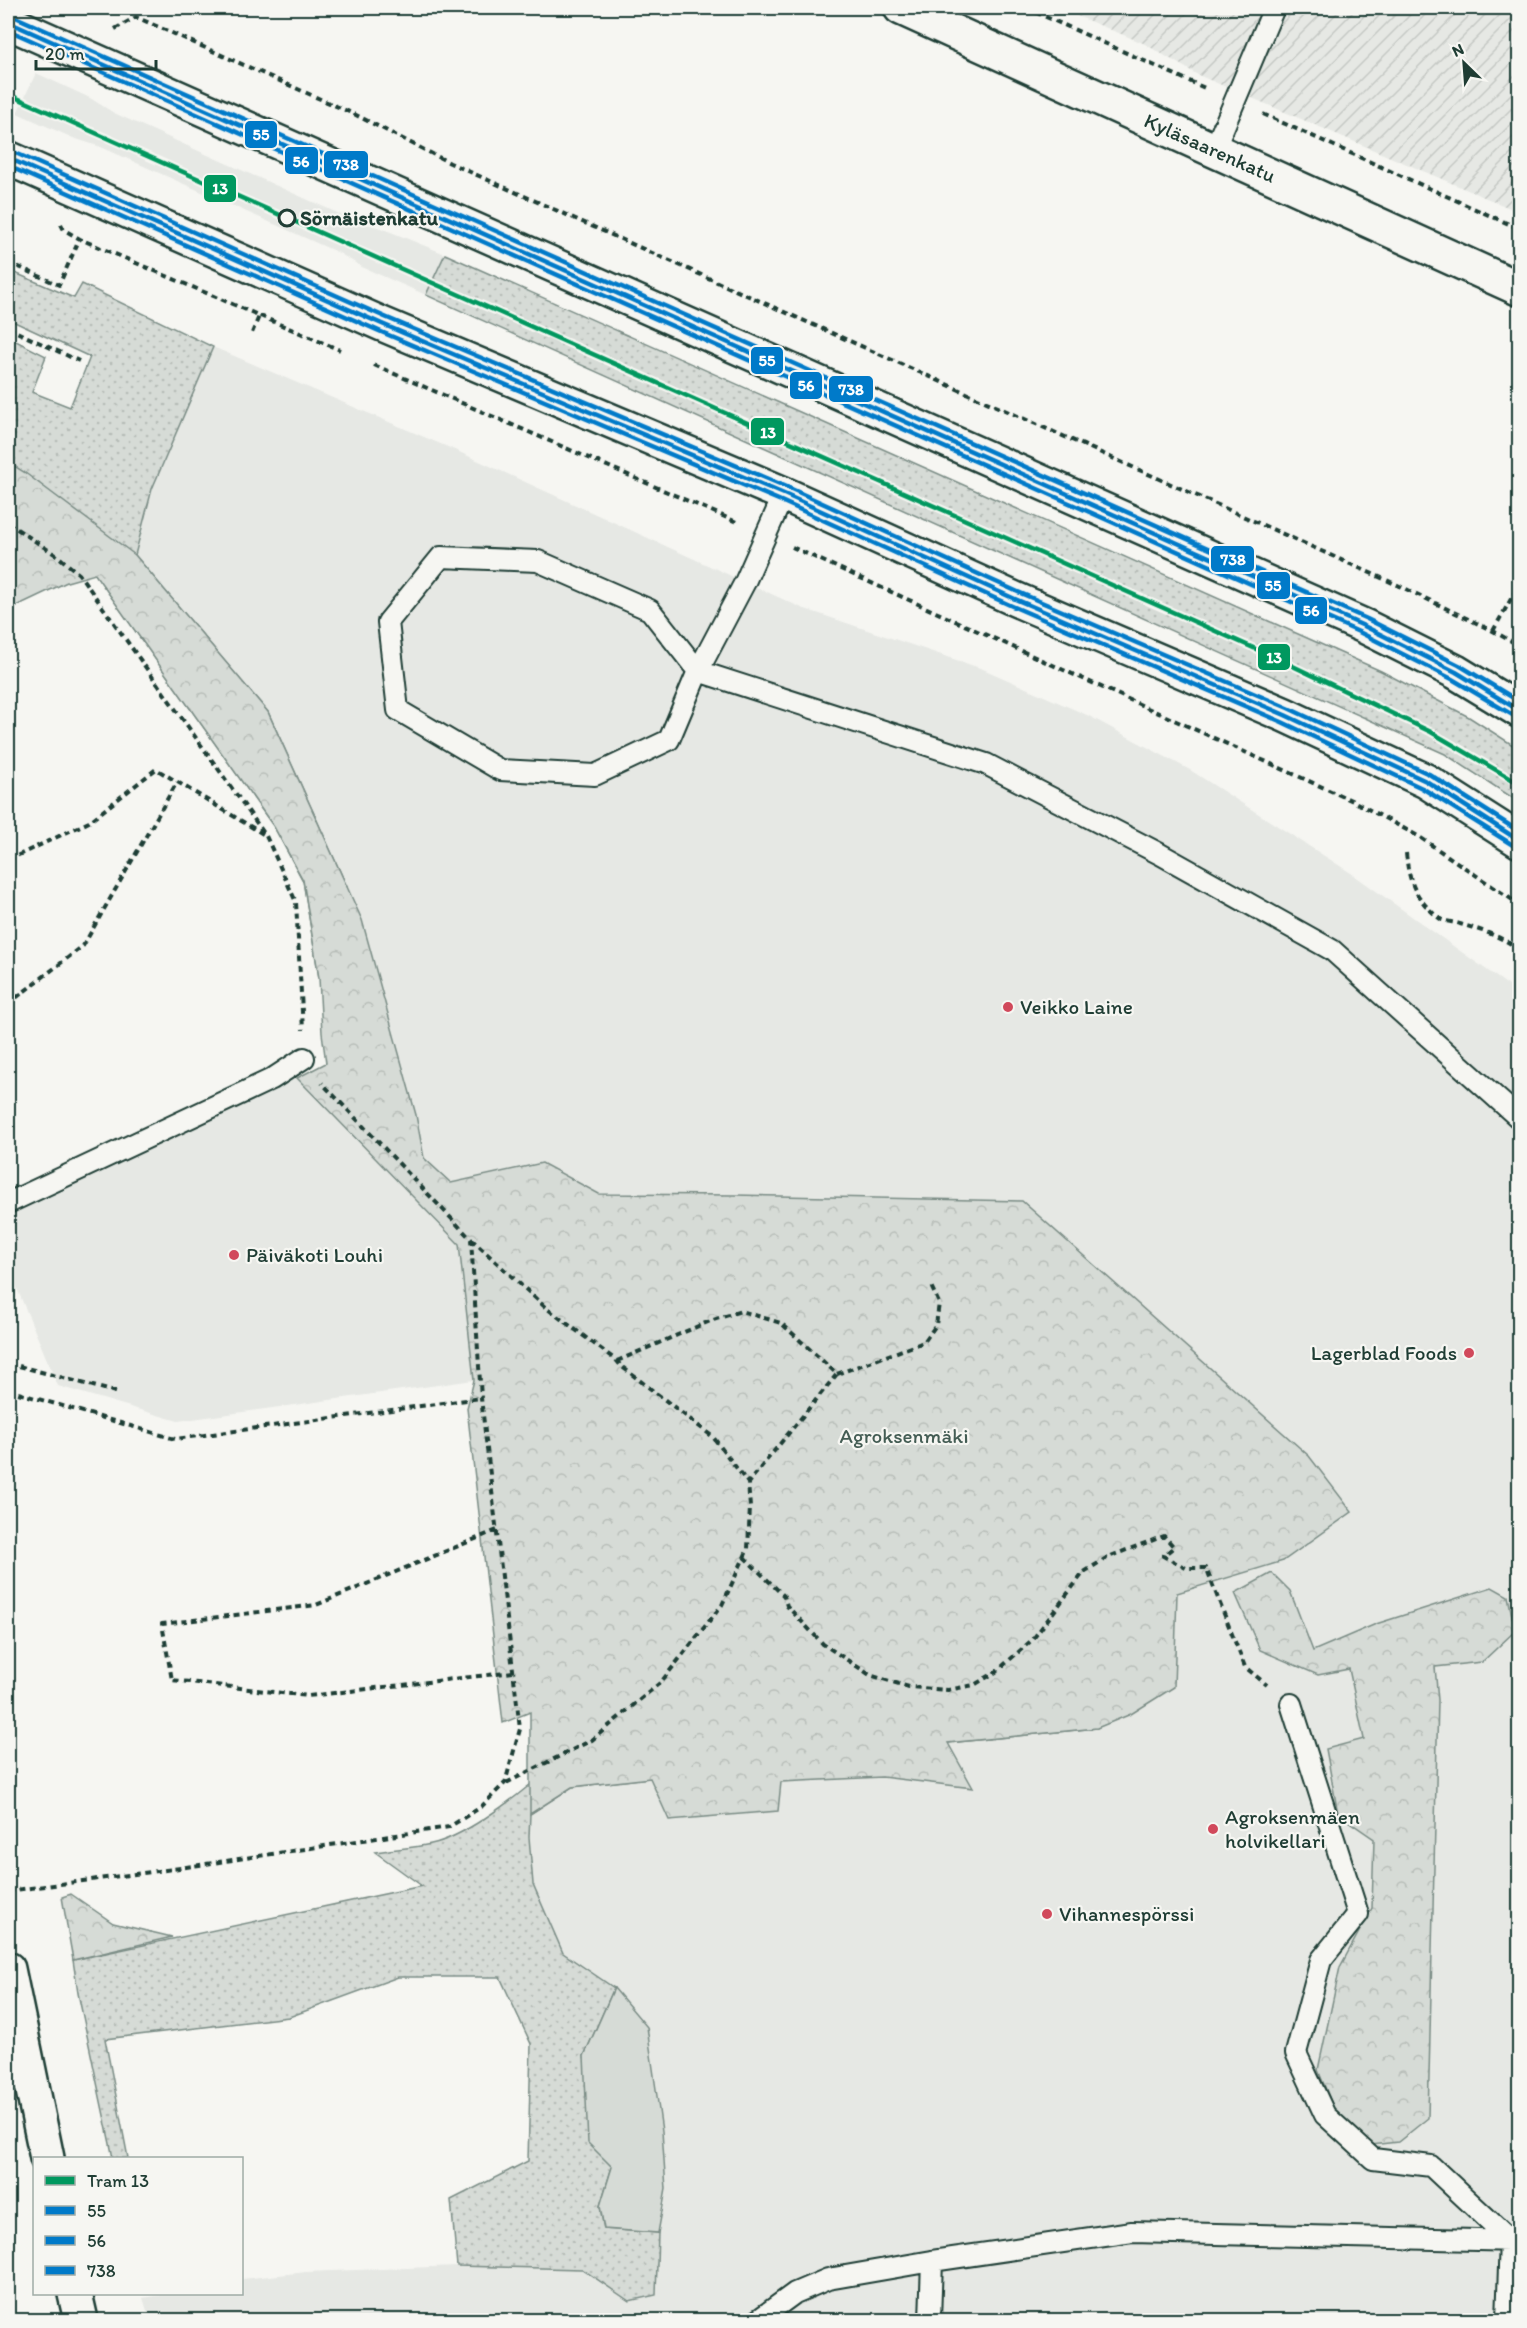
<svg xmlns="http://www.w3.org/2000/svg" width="1527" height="2328" viewBox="0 0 1527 2328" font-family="Itim,sans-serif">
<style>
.built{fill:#e6e8e4}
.industrial{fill:url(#industrial-furrows)}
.grass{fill:url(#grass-dots);stroke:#7a8c85;stroke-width:1.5}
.forest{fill:url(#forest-crowns);stroke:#7a8c85;stroke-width:1.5}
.pitch{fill:#d6dbd6;stroke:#7a8c85;stroke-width:1.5}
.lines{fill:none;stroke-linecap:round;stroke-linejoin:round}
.lane-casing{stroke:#1f3d34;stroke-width:24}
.street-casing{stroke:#1f3d34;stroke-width:38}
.primary-casing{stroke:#1f3d34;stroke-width:38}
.path{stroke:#1f3d34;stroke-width:4;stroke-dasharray:6 4.5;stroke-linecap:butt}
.lane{stroke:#f6f6f2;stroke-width:20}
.street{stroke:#f6f6f2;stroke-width:33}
.primary{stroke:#f6f6f2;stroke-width:33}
.bus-1-casing{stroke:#f6f6f2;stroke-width:9}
.bus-2-casing{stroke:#f6f6f2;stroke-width:9}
.bus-3-casing{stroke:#f6f6f2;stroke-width:9}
.bus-1{stroke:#007ac9;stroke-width:4.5}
.bus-2{stroke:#007ac9;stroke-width:4.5}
.bus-3{stroke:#007ac9;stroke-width:4.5}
.tram-1-casing{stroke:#f6f6f2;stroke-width:9}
.tram-1{stroke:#00985f;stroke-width:4.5}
.stop-dot{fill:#f6f6f2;stroke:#1f3d34;stroke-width:3}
.poi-dot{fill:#d1495b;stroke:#f6f6f2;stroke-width:2}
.labels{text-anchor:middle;stroke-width:4.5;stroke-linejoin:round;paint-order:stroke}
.street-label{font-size:21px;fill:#1f3d34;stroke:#f6f6f2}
.stop-label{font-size:21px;font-weight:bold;fill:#1f3d34;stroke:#f6f6f2;text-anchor:start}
.poi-label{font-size:21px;fill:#1f3d34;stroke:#f6f6f2;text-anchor:start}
.park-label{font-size:21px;fill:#445d54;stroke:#f6f6f2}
.line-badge{stroke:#f6f6f2;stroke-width:2}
.badge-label{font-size:16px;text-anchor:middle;font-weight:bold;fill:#fff}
</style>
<defs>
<pattern id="industrial-furrows" width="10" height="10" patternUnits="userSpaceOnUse" patternTransform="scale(1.5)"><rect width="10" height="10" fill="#e6e8e4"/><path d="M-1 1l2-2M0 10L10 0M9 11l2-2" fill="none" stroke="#c5c8c4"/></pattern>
<pattern id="grass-dots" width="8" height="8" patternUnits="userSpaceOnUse" patternTransform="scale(1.5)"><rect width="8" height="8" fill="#d6dbd6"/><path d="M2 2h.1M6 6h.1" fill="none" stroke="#b7bdb8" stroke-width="1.8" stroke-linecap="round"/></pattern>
<pattern id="forest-crowns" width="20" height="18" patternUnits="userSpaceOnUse" patternTransform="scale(1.5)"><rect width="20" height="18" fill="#d6dbd6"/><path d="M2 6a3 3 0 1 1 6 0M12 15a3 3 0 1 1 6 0" fill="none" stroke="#b7bdb8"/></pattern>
</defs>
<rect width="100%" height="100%" fill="#f6f6f2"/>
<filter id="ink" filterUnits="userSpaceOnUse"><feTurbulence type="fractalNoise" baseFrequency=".0167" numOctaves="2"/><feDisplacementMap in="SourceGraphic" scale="12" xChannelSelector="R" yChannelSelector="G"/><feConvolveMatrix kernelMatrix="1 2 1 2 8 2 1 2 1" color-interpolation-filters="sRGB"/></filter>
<g filter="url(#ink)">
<path class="built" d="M 36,73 L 90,98 L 114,113 L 353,220 L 381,228 L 445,254 L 426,295 L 362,267 L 339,253 L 101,147 L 73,138 L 17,113 Z
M 213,347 L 457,451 L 802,608 L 983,669 L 1089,716 L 1190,770 L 1351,873 L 1519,993 L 1519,2320 L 150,2320 L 143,2298 L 167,2294 L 242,2294 L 242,2279 L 306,2272 L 457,2266 L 582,2269 L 629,2301 L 656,2295 L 658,2233 L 666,2189 L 662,2131 L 647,2027 L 614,1988 L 563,1954 L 533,1884 L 529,1837 L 530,1814 L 572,1787 L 650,1778 L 781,1782 L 882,1777 L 972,1788 L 947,1743 L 1097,1728 L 1174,1687 L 1177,1593 L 1283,1561 L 1352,1511 L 1309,1456 L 1022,1201 L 735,1195 L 599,1194 L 542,1163 L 451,1183 L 424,1158 L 416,1115 L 362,920 L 268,712 L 135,555 L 152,489 Z
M 297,1078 L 459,1244 L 474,1380 L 178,1421 L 58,1386 L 8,1267 L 8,1209 Z"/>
<path class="industrial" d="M 1058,8 L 1519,8 L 1519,212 L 1198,75 L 1143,43 Z"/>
<path class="grass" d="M 445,254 L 1381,671 L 1469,717 L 1519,749 L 1519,802 L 1445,754 L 426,295 Z
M 8,270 L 74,298 L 82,284 L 213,347 L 152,489 L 135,555 L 268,712 L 347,887 L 324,929 L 319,978 L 303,881 L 274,827 L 95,574 L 8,508 L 8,337 L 46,356 L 32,392 L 70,407 L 90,357 L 8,319 Z
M 1148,1686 L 1097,1728 L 947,1743 L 572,1787 L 530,1814 L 529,1837 L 533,1884 L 563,1953 L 614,1988 L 584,2056 L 612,2167 L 600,2206 L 604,2229 L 658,2233 L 656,2295 L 629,2301 L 582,2269 L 457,2266 L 451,2200 L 528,2161 L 531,2044 L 500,1977 L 398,1977 L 289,2017 L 105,2039 L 128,2158 L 113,2158 L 78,1993 L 73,1960 L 422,1886 L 375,1852 C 393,1849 412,1848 431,1844 C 461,1838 507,1804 531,1784 Z"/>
<path class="forest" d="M 8,462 L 24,472 L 135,555 L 268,712 L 362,920 L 416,1115 L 424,1158 L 451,1183 L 542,1163 L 599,1194 L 735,1195 L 1022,1201 L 1309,1456 L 1352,1512 L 1283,1561 L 1177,1593 L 1174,1687 L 1131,1714 L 1097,1728 L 948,1743 L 973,1788 L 882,1777 L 781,1782 L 778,1811 L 669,1820 L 650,1778 L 572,1787 L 530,1814 L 530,1712 L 503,1723 L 467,1408 L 474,1380 L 459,1244 L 297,1078 L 326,1063 L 322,1033 L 319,978 L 303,880 L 274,827 L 95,574 L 67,582 L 8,610 Z
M 1272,1573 L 1290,1591 L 1313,1651 L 1376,1624 L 1492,1587 L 1508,1596 L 1515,1631 L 1482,1662 L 1435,1667 L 1438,1700 L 1428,2118 L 1398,2142 L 1371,2145 L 1334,2109 L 1318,2070 L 1340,1967 L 1372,1908 L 1374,1839 L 1338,1814 L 1326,1749 L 1364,1739 L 1349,1669 L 1318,1675 L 1260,1650 L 1235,1593 Z
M 71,1894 L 113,1923 L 172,1937 L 73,1960 L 62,1897 Z"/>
<path class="pitch" d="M 614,1988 L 647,2027 L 662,2131 L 666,2189 L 658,2233 L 604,2229 L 600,2206 L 612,2167 L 588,2143 L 584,2056 Z"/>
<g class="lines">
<defs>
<path id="lane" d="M 1214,150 L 1274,8
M 784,494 L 745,582 L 698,671 L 986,764 L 1160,854 L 1332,950 L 1520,1119
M 441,557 L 538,561 L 650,610 L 698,671 L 669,740 L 595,775 L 500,770 L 398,710 L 388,622 Z
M 8,1203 L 272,1079 L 304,1058
M 1291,1704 L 1358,1914 L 1321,1960 L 1296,2053 L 1325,2115 L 1373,2159 L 1431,2166 L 1510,2240 L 1507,2320
M 758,2320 L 795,2293 L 828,2279 L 932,2261 L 1132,2232 L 1520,2241
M 930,2320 L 932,2261"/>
<path id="street" d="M 901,8 L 1520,289
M 8,1969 L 47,2158
M 75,2294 L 81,2320"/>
<path id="primary" d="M 8,22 L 1364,626 L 1456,672 L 1520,711
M 8,158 L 382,324 L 784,494 L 1015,599 L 1285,715 L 1426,781 L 1520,841"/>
</defs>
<use href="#lane" class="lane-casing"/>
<use href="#street" class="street-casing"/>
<use href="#primary" class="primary-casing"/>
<path class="path" d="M 1026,8 L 1207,89
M 115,29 L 136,17 L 354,114 L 450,163 L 1402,587 L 1493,631 L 1520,646
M 1263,114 L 1520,229
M 61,224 L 64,230 L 80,239 L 340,350
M 8,262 L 59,285 L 80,238
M 8,328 L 79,361
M 252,333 L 260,314
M 374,365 L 739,523
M 8,523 L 59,557 L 79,574 L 266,836 L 296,902 L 303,1030
M 792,547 L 1353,801 L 1418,836 L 1520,905
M 1493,631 L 1520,583
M 1406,853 C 1408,875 1412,891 1428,908 C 1432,912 1437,917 1442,920 C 1448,922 1455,922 1460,924 C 1481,930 1503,937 1520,950
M 8,860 L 89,822 L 156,769 L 263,834
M 8,1004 L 83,946 L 177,782
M 471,1239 L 545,1307 L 617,1361 L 621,1366 L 713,1437 L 748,1483 L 750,1507 L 748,1549 L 722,1605 L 661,1682 L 592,1740 L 506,1783
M 617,1361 L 710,1321 L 741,1311 L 781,1323 L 837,1374 L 748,1483
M 19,1366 L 119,1393
M 837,1374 L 924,1342 L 936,1325 L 939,1303 L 931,1286
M 8,1390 L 175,1439 L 481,1398
M 497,1530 L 316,1605 L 162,1624 L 172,1680 L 308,1696 L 513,1672
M 744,1557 L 784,1596 L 787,1606 L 823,1644 L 870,1675 L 909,1687 L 948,1690 L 974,1685 L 996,1672 L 1033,1639 L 1084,1572 L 1108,1557 L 1164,1536 L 1174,1547 L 1163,1556 L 1186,1568 L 1206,1568 L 1245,1667 L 1267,1685
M 8,1891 L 173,1869 L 449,1827 L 481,1807 L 505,1783 L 520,1729 L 481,1398 L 471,1239 L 322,1083"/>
<use href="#lane" class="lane"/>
<use href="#street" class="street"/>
<use href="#primary" class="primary"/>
<defs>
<path id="bus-1" d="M 8,22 L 1364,626 L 1456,672 L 1520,711
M 8,158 L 382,324 L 784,494 L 1015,599 L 1285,715 L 1426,781 L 1520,841"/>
<path id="bus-2" d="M 8,30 L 1361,633 L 1452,679 L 1516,717
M 8,166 L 379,331 L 781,501 L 1012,606 L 1282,722 L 1422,788 L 1516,847"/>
<path id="bus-3" d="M 11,15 L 1367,619 L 1459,665 L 1520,702
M 11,151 L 385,317 L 787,487 L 1018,592 L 1288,708 L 1429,774 L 1520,832"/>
</defs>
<use href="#bus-1" class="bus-1-casing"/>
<use href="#bus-2" class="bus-2-casing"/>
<use href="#bus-3" class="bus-3-casing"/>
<use href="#bus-1" class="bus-1"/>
<use href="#bus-2" class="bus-2"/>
<use href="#bus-3" class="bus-3"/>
<defs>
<path id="tram-1" d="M 8,94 L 1276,658 L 1431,732 L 1520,784"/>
</defs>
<use href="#tram-1" class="tram-1-casing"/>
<use href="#tram-1" class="tram-1"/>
</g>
</g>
<circle class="stop-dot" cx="287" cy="218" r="8"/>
<g class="poi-dot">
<circle cx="1008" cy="1007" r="6"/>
<circle cx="234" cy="1255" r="6"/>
<circle cx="1469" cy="1353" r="6"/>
<circle cx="1213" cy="1829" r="6"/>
<circle cx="1047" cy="1914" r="6"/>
</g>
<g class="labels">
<g class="street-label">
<text transform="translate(1210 148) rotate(24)" y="7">Kyläsaarenkatu</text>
</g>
<g class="stop-label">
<text x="300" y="225">Sörnäistenkatu</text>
</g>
<g class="poi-label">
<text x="1020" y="1014">Veikko Laine</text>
<text x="246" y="1262">Päiväkoti Louhi</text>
<text x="1457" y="1360" text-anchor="end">Lagerblad Foods</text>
<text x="1225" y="1824">Agroksenmäen<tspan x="1225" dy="24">holvikellari</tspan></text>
<text x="1059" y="1921">Vihannespörssi</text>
</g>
<g class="park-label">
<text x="904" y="1443">Agroksenmäki</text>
</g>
</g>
<g class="line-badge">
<rect x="244" y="120" width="34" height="29" rx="6" fill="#007ac9"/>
<rect x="284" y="146" width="35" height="29" rx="6" fill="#007ac9"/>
<rect x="323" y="150" width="46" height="29" rx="6" fill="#007ac9"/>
<rect x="203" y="174" width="34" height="29" rx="6" fill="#00985f"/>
<rect x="750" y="346" width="34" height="29" rx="6" fill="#007ac9"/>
<rect x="789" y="371" width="34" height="29" rx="6" fill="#007ac9"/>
<rect x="828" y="375" width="46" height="28" rx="6" fill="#007ac9"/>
<rect x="750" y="417" width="35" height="29" rx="6" fill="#00985f"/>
<rect x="1210" y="545" width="45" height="28" rx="6" fill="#007ac9"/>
<rect x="1256" y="571" width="35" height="29" rx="6" fill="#007ac9"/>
<rect x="1294" y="596" width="34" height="29" rx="6" fill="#007ac9"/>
<rect x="1257" y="643" width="34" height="28" rx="6" fill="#00985f"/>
</g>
<g class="badge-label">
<text x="261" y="140">55</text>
<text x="301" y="167">56</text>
<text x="346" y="170">738</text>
<text x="220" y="194">13</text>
<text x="767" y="366">55</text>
<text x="806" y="391">56</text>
<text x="851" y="395">738</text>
<text x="768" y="438">13</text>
<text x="1233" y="565">738</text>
<text x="1273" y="591">55</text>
<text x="1311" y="616">56</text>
<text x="1274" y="663">13</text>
</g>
<rect width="1527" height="2328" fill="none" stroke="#f6f6f2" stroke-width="30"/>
<rect x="15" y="15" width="1497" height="2298" fill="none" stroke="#1f3d34" stroke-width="2" filter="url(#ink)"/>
<rect x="33" y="2157" width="210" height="138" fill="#f6f6f2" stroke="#a0aca6" stroke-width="1.5"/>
<rect x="45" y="2176" width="30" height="9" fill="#00985f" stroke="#a0aca6" stroke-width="1.5"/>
<text x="87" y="2187" font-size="18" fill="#1f3d34">Tram 13</text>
<rect x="45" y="2206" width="30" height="9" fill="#007ac9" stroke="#a0aca6" stroke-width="1.5"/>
<text x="87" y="2217" font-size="18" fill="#1f3d34">55</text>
<rect x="45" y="2236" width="30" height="9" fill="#007ac9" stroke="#a0aca6" stroke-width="1.5"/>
<text x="87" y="2247" font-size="18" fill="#1f3d34">56</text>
<rect x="45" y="2266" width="30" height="9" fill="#007ac9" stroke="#a0aca6" stroke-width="1.5"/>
<text x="87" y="2277" font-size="18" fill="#1f3d34">738</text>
<g transform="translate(1464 63) rotate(335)" stroke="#f6f6f2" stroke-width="4.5" paint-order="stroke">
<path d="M0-4.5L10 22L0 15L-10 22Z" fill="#1f3d34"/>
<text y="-9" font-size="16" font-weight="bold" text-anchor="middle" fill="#1f3d34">N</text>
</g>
<path d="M36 60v9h120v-9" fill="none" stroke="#1f3d34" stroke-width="3"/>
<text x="45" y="60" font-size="18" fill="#1f3d34" stroke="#f6f6f2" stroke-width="4.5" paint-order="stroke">20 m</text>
</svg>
